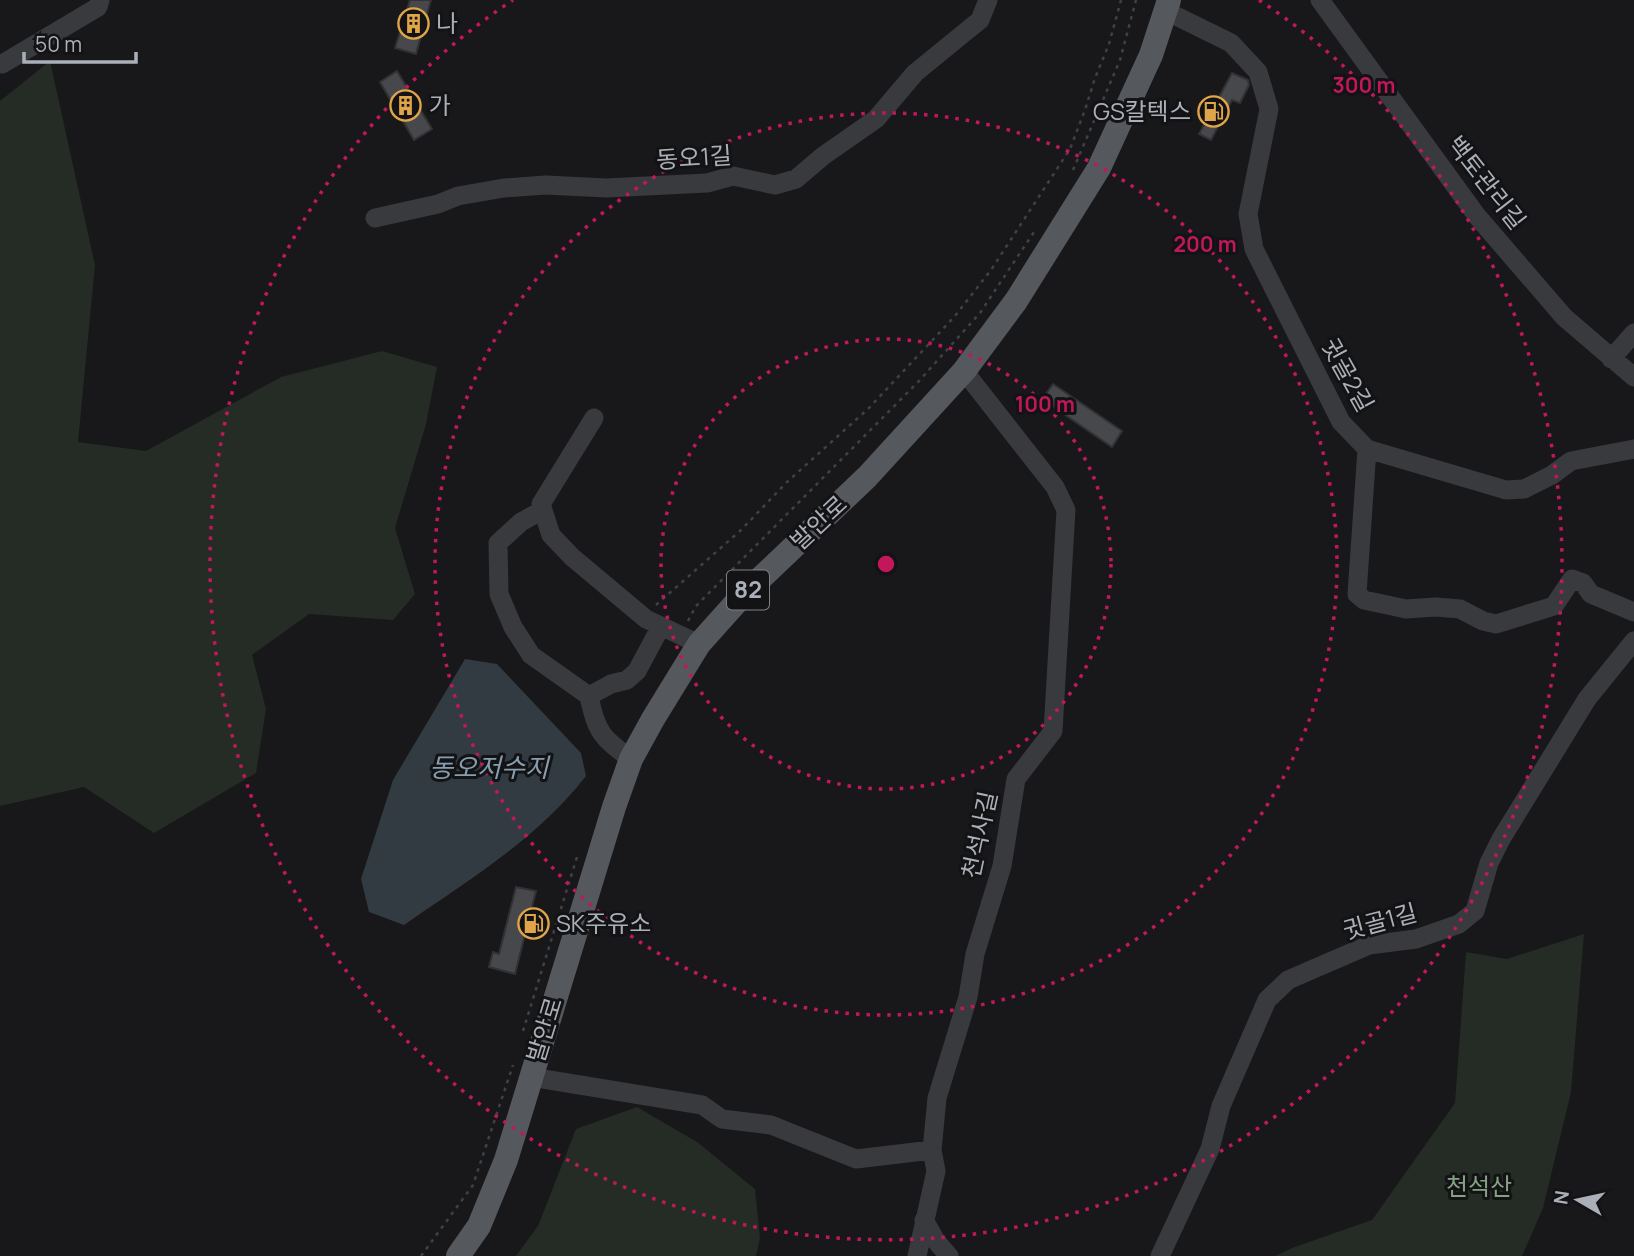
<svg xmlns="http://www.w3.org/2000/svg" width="1634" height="1256" viewBox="0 0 1634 1256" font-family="Manrope,'Noto Sans KR',sans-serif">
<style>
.green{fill:#242c25}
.water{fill:#323b41}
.building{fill:#47484c;stroke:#323235;stroke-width:2}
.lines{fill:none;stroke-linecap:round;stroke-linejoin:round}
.path{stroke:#3f4145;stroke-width:2.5;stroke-dasharray:3.5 5;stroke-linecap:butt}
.minor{stroke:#393a3e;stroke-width:19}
.major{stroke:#55585d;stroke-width:24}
.ring{fill:none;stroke:#c2185b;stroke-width:3.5;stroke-dasharray:3.5 7}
.labels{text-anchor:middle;stroke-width:6;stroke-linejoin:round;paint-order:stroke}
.shield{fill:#131315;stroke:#7d8187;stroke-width:2}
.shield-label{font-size:23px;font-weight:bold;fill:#abb0b8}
.poi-label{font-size:24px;fill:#abb0b8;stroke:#131315;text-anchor:start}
.street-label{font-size:24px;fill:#abb0b8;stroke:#131315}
.park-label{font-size:24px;fill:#84a184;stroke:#131315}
.water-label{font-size:26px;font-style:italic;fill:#869eaf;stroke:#131315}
.centre{fill:#c2185b;stroke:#131315;stroke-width:3.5}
.ring-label{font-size:21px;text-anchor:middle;font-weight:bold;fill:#c2185b;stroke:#131315;stroke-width:6;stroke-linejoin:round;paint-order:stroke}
</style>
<rect width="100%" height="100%" fill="#18181a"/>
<path class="green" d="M 50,61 L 95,265 L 78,442 L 146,451 L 281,377 L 382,351 L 437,367 L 426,424 L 395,528 L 415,594 L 393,620 L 309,614 L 252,655 L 266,709 L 256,773 L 154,833 L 84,787 L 0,806 L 0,101 Z
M 1584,934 L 1571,1092 L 1543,1208 L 1522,1256 L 1275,1256 L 1292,1248 L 1372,1220 L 1455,1103 L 1466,952 L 1507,959 Z
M 637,1107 L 697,1142 L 755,1189 L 760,1238 L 756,1256 L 516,1256 L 538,1226 L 576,1129 Z"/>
<path class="water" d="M 465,659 L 497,664 L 581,753 L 586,776 C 537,839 469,880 404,925 L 369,912 L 361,879 L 393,780 Z"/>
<path class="building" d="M 410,0 L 431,0 L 416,54 L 395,48 Z
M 397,71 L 432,129 L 414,140 L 380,82 Z
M 1232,73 L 1248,80 L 1249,85 L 1240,103 L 1232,100 L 1211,140 L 1199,134 Z
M 1053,384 L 1122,431 L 1112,447 L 1042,399 Z
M 516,887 L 536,891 L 515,974 L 489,967 L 493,952 L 499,954 Z"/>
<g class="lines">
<path class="path" d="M 1073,170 L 1120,60 L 1136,0
M 656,605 L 741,530 L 787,482 L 869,408 L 955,316 L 991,270 L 1070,149 L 1085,110 L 1095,78 L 1109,44 L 1121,0
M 688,621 L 696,606 L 919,381 L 980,313 L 1036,229
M 523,1031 L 577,857
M 421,1256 L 473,1185 L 513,1065"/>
<path class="minor" d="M 1320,0 L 1477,216 L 1564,317 L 1634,377
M 1166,11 L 1231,43 L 1258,72 L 1269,109 L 1248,214 L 1254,249 L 1341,422 L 1367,449 L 1357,594 L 1364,600 L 1406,609 L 1436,607 L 1460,609 L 1483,621 L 1496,624 L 1554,606 L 1572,579 L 1583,583 L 1591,594 L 1634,612
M 2,64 L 98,7 L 100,0
M 375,218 L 438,204 L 458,196 L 504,188 L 546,185 L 606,188 L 707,183 L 733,176 L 775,185 L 796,179 L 823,156 L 876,119 L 915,73 L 980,20 L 988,0
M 1611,359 L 1634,333
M 594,418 L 541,504 L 551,535 L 572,557 L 646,619 L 699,644
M 1367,449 L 1506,490 L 1524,489 L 1552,475 L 1571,461 L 1634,449
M 543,510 L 521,522 L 498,543 L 499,594 L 513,627 L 531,655 L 589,696 C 596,732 602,738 631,759
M 589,696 L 611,684 L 627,680 L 637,671 L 660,628
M 531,1077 L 702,1105 L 722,1119 L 771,1125 L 856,1159 L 932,1150
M 924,1220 L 936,1241 L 949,1256
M 917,1256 L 936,1171 L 932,1150 L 937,1098 L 968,997 L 975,954 L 1002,866 L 1016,779 L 1053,731 L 1066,510 L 1055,487 L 964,371
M 1160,1256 L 1210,1149 L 1221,1106 L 1267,1000 L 1288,980 L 1369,945 L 1416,939 L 1459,924 L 1475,911 L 1489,863 L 1501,839 L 1587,699 L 1634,641"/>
<path class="major" d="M 458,1256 L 479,1226 L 506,1160 L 614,807 L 631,759 L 653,719 L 699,644 L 742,596 L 867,477 L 964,371 L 1016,301 L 1099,168 L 1151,55 L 1169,0"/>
</g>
<g class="ring">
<circle cx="886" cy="564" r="225"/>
<circle cx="886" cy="564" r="451"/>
<path d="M1259 0A676 676 0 1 1 513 0"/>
</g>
<defs>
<symbol id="building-ring" viewBox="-11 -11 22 22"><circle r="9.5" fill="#131315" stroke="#e0a549" stroke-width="1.5"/><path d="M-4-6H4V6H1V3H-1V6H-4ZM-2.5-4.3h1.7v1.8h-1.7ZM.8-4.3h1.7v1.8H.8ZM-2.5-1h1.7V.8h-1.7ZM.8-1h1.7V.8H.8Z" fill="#e0a549"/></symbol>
<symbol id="fuel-ring" viewBox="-11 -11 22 22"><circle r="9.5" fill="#131315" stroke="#e0a549" stroke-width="1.5"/><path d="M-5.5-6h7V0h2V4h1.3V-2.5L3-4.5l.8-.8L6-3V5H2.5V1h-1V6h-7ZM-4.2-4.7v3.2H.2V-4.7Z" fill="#e0a549"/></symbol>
</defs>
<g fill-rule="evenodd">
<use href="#building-ring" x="396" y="6" width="35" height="35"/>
<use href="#building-ring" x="388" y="88" width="35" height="35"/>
<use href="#fuel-ring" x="1196" y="94" width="35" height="35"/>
<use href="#fuel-ring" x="516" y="906" width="35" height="35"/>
</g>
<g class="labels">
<rect class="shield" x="727" y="570.5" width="42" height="39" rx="5"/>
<g class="shield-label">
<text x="748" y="598">82</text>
</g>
<g class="poi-label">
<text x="436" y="32">나</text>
<text x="429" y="114">가</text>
<text x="1191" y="120" text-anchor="end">GS칼텍스</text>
<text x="556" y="932">SK주유소</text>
</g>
<g class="street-label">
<text transform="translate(694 158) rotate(-4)" y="8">동오1길</text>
<text transform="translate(1486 183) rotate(52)" y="8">백토관리길</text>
<text transform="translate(1347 375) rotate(61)" y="8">귓골2길</text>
<text transform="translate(819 523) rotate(-43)" y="8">발안로</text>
<text transform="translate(980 835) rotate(-78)" y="8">천석사길</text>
<text transform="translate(1380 922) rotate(-15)" y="8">귓골1길</text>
<text transform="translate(545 1030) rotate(-73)" y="8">발안로</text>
</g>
<g class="park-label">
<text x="1479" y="1195">천석산</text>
</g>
<g class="water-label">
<text x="489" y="777">동오저수지</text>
</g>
</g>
<circle cx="886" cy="564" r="10" class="centre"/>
<g class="ring-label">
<text x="1364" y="93">300 m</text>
<text x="1205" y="252">200 m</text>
<text x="1045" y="412">100 m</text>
</g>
<g transform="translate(1578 1200) rotate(279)" stroke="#131315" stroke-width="5" paint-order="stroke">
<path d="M0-5L12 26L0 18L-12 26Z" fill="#abb0b8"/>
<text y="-10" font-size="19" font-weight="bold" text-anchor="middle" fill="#abb0b8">N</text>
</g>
<path d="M24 52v10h112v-10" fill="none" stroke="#abb0b8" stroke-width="3.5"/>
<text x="35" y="52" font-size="21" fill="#abb0b8" stroke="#131315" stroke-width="5" paint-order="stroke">50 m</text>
</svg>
